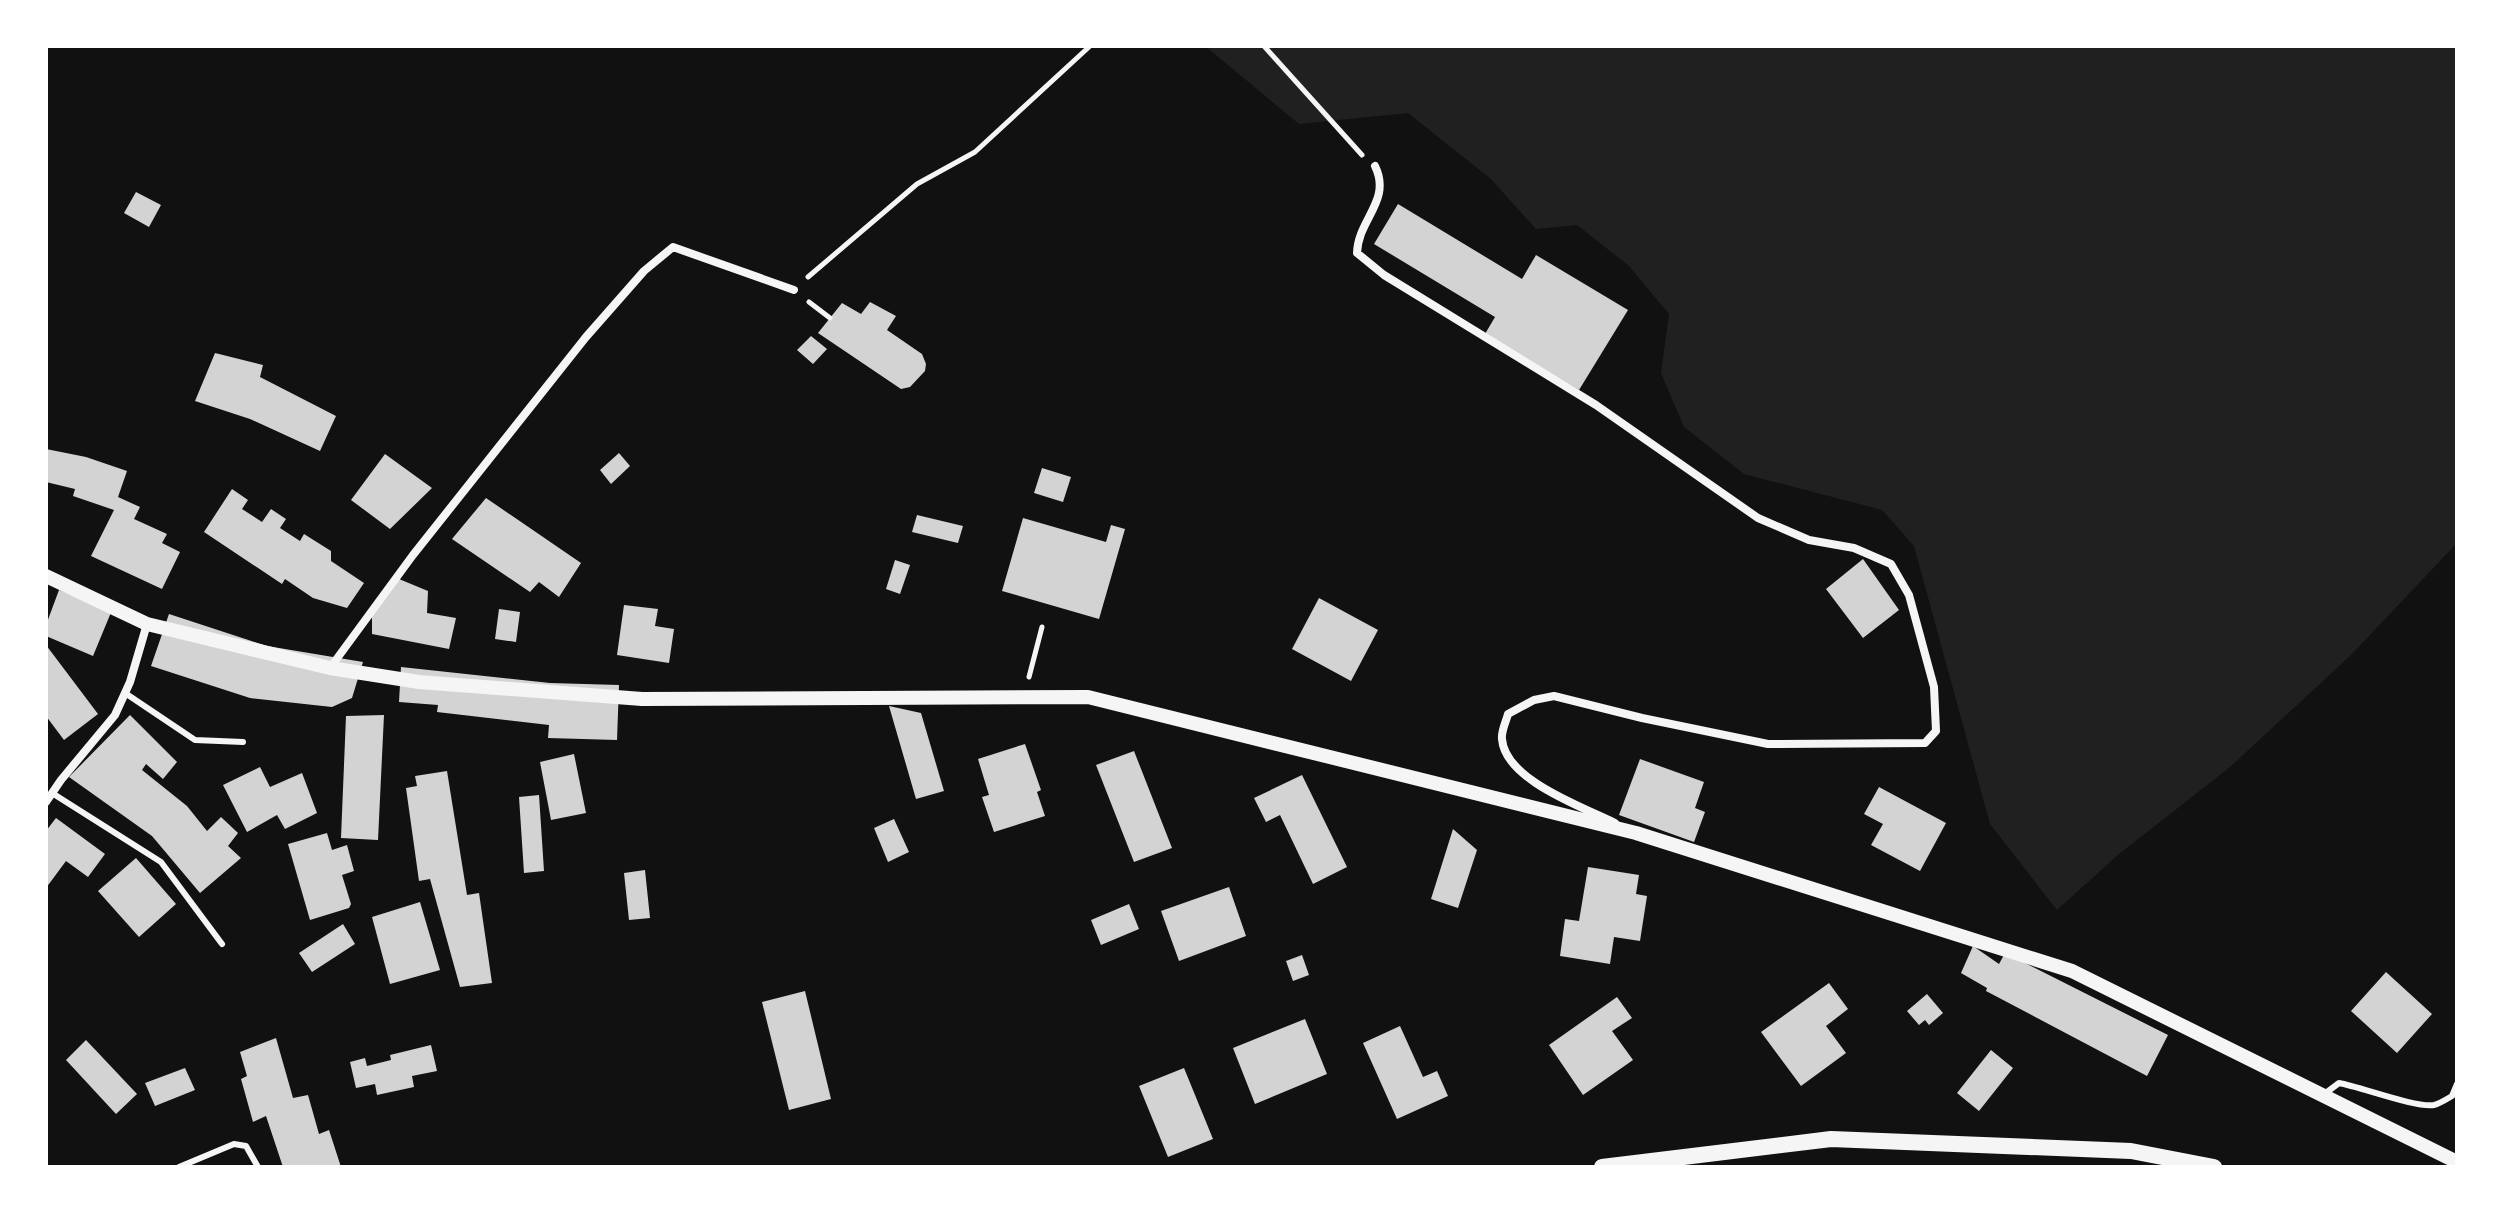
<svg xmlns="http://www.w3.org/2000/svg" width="2503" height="1213" viewBox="0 0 2503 1213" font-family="Karla,sans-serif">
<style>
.green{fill:#202020}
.building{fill:#d3d3d3}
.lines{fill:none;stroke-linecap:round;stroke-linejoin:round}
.path{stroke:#f5f5f5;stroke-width:5}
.service{stroke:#f5f5f5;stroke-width:6}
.minor{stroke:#f5f5f5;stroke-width:8}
.tertiary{stroke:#f5f5f5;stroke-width:14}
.secondary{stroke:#f5f5f5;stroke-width:16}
</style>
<rect width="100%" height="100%" fill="#111"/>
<path class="green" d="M 1205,46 L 2457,46 L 2457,543 L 2351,655 L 2230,767 L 2119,854 L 2057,910 L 1990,824 L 1914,546 L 1882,510 L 1744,474 L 1684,427 L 1661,373 L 1669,314 L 1628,265 L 1577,225 L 1536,229 L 1491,179 L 1408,113 L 1299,124 Z"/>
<path class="building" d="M 136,192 L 161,205 L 149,227 L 124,213 Z
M 1398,204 L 1522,279 L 1536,255 L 1628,310 L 1579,390 L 1485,334 L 1495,317 L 1374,244 Z
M 870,302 L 896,316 L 887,330 L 922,354 L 926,364 L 925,371 L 910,387 L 901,389 L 818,333 L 842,303 L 861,314 Z
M 811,336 L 827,349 L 813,364 L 797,350 Z
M 215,353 L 263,365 L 260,377 L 336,416 L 320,451 L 250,419 L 195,401 Z
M 46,449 L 86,457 L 127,471 L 118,497 L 140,507 L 134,519 L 167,534 L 162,543 L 180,552 L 162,589 L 91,556 L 114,510 L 73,496 L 75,489 L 46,482 Z
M 619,453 L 630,466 L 611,484 L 600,470 Z
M 385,454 L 432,488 L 390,529 L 351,500 Z
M 1042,468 L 1071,477 L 1063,502 L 1034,493 Z
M 232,489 L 248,500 L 242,509 L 262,522 L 271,509 L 286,519 L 280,528 L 300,541 L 304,534 L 331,551 L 331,561 L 364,583 L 347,608 L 313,598 L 285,579 L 282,584 L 204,532 Z
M 486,498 L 581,563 L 559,597 L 539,582 L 530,592 L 452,539 Z
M 917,515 L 963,526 L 958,543 L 912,532 Z
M 1023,518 L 1106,542 L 1111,525 L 1125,529 L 1099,619 L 1002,591 Z
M 1863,559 L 1899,610 L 1863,638 L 1826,589 Z
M 895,560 L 910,565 L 900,594 L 886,589 Z
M 399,579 L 428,591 L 427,613 L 456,618 L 449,649 L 372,634 L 372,609 Z
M 59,590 L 112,610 L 93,656 L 46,636 L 46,625 Z
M 1319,598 L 1378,630 L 1351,681 L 1292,649 Z
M 624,605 L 658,609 L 655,626 L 674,629 L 669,663 L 617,655 Z
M 499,609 L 520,612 L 516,642 L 495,639 Z
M 169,614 L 267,646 L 363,662 L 352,698 L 332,707 L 250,698 L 151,666 Z
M 46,645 L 98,714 L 64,740 L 46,716 Z
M 401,667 L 550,683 L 619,685 L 617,740 L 548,738 L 549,725 L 437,712 L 438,705 L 399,702 Z
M 889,706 L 921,713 L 944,791 L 916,799 Z
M 130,715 L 177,762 L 163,779 L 146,764 L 142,770 L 187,806 L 207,831 L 221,817 L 238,833 L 228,846 L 241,858 L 200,893 L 152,836 L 69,777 Z
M 384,715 L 378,840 L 341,838 L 346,716 Z
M 1025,744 L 1041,790 L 1037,792 L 1045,816 L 994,832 L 982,797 L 989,795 L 978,759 Z
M 1134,751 L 1172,848 L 1134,862 L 1096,765 Z
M 574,754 L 586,813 L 551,820 L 540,762 Z
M 1640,759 L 1704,782 L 1695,808 L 1705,812 L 1694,842 L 1619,815 Z
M 260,767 L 270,787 L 302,773 L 317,813 L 285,829 L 277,815 L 247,832 L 223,785 Z
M 447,771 L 467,895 L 479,893 L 492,983 L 460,987 L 430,879 L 419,881 L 406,788 L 417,786 L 415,776 Z
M 1302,775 L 1347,867 L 1313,884 L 1280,815 L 1266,822 L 1254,798 Z
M 1879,787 L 1946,823 L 1920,871 L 1871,845 L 1883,824 L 1864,814 Z
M 539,795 L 544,871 L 524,873 L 519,797 Z
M 56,818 L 105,854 L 88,877 L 66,861 L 46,888 L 46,831 Z
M 894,819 L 909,852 L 888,862 L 874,828 Z
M 1453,829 L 1477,850 L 1458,908 L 1431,899 Z
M 327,833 L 332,850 L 347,845 L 354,871 L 342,875 L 351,904 L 349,908 L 310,920 L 288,844 Z
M 136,858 L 176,904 L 139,937 L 98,891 Z
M 1588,867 L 1639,875 L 1636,894 L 1647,896 L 1640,941 L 1614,937 L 1610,964 L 1560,956 L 1565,919 L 1579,921 Z
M 645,870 L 650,918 L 629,920 L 624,873 Z
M 1229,887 L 1246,936 L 1179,961 L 1161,911 Z
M 420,902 L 440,970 L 390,984 L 372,917 Z
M 1129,904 L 1139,929 L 1101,945 L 1091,920 Z
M 343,924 L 355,944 L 312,972 L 299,953 Z
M 1973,946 L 1999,964 L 2005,953 L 2168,1035 L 2147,1076 L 1986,991 L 1987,988 L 1961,973 Z
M 1302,955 L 1309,975 L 1293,981 L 1286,961 Z
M 2386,972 L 2432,1014 L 2397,1053 L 2351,1011 Z
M 1829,983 L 1848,1009 L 1826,1026 L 1846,1053 L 1801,1086 L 1761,1032 Z
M 805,991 L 831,1099 L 789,1110 L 762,1002 Z
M 1927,994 L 1943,1013 L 1929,1025 L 1925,1020 L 1919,1025 L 1907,1011 Z
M 1617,997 L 1632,1018 L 1612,1031 L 1633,1060 L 1583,1095 L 1549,1045 Z
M 1305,1019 L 1327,1074 L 1255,1104 L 1233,1048 Z
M 1400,1026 L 1423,1077 L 1437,1071 L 1448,1096 L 1397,1119 L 1363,1043 Z
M 276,1038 L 293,1098 L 308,1095 L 319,1134 L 329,1130 L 341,1167 L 283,1167 L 266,1116 L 253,1122 L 241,1079 L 247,1076 L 240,1052 Z
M 86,1040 L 137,1094 L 116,1114 L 66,1060 Z
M 431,1045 L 437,1071 L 412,1076 L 414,1087 L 377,1095 L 375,1084 L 356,1088 L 350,1062 L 365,1058 L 367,1066 L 391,1060 L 390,1055 Z
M 1991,1050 L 2013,1068 L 1979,1111 L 1957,1093 Z
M 185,1068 L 195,1090 L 155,1106 L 145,1083 Z
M 1184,1068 L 1213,1139 L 1168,1157 L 1139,1086 Z"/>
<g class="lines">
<path class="path" d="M 1264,46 L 1362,155
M 808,277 L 917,184 L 975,152 L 1090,46
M 809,302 L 830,318
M 1029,677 L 1042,627"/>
<path class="service" d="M 125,693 L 195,740 L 243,742
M 52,793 L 161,862 L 222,944
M 2323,1095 L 2339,1083 C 2361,1087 2416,1108 2434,1105 C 2439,1104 2447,1099 2452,1096 L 2457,1084
M 179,1167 L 234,1144 L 246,1146 L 258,1167"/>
<path class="minor" d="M 1375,166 C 1392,201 1358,219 1357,253 L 1384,275 L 1596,405 L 1758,518 L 1809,540 L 1854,548 L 1891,564 L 1909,595 L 1934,687 L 1936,731 L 1925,743 L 1768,744 L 1642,718 L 1554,696 L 1534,700 L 1508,714 C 1506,722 1501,731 1502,739 C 1505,780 1583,807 1615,823
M 330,668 L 413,555 L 586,337 L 644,271 L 673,247 L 794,290
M 46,802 L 61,780 L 115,715 L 130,682 L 147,624"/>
<path class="tertiary" d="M 46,576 L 147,624 L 330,668 L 419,682 L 642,699 L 1088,697 L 1636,833 L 2072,971 L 2457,1162"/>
<path class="secondary" d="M 1602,1167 L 1831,1139 L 2131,1151 L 2214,1167"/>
</g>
<rect width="2503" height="1213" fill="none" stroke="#ffffff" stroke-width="96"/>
</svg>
